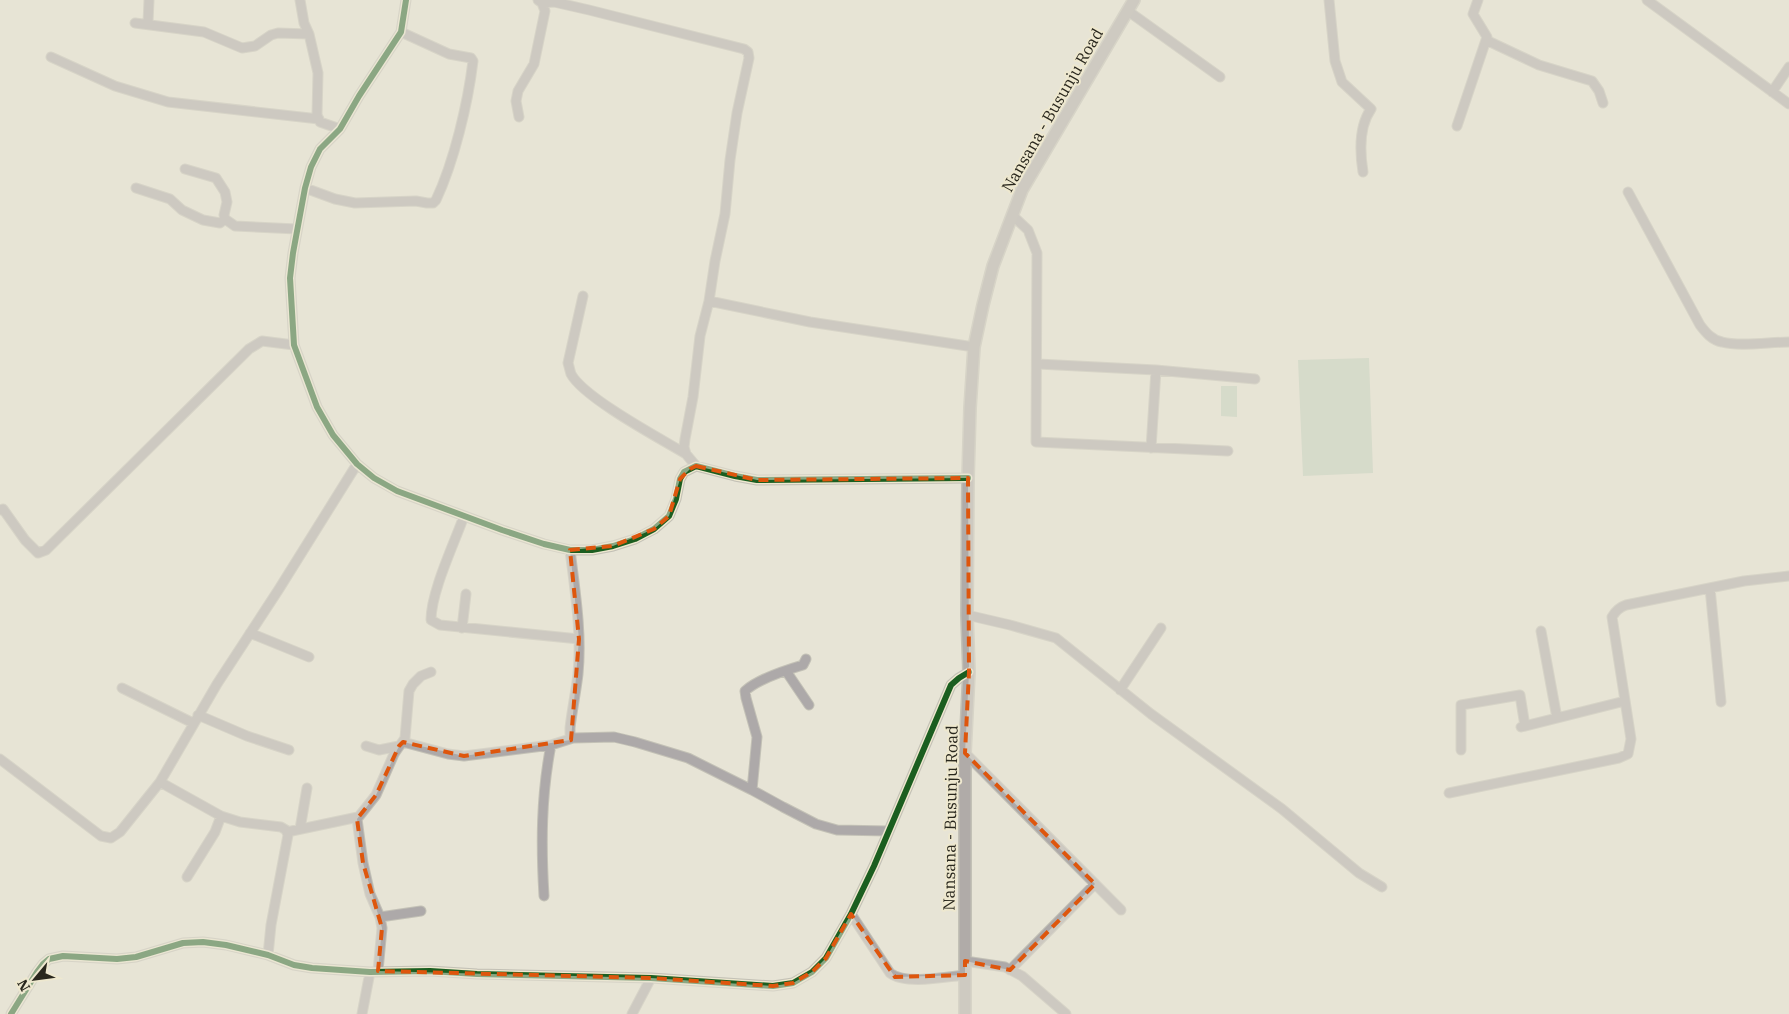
<svg xmlns="http://www.w3.org/2000/svg" width="1789" height="1014" viewBox="0 0 1789 1014" font-family="'IBM Plex Serif',serif">
<style>
.green{fill:#c1d0bc}
.lines{fill:none;stroke-linecap:round;stroke-linejoin:round}
.minor-casing{stroke:#c3c1b6;stroke-width:11}
.major-casing{stroke:#c3c1b6;stroke-width:14}
.minor{stroke:#ada9a9;stroke-width:9}
.major{stroke:#b0aba8;stroke-width:11}
.cycleway-casing{stroke:#eee8cf;stroke-width:9}
.cycleway{stroke:#1b5e20;stroke-width:6}
.marked{fill:none;stroke:#de560d;stroke-width:4;stroke-dasharray:10 6;stroke-linejoin:round}
.labels{text-anchor:middle;stroke-width:4;stroke-linejoin:round;paint-order:stroke}
.street-label{font-size:16px;fill:#29271d;stroke:#eee8cf}
</style>
<rect width="100%" height="100%" fill="#e7e4d6"/>
<path class="green" d="M 1369,358 L 1373,473 L 1303,476 L 1298,360 Z
M 1221,386 L 1237,386 L 1237,417 L 1221,416 Z"/>
<g class="lines">
<defs>
<path id="minor" d="M 300,0 L 304,23 L 309,34 L 318,73 L 317,115 L 320,122 L 340,129
M 406,0 L 401,32 L 359,96 L 340,129 L 320,149 L 311,167 L 305,188 L 293,253 L 290,278 L 294,345 L 317,407 L 333,435 L 357,464 L 374,478 L 397,491 L 502,530 L 544,544 L 570,550 L 592,550 L 613,546 L 635,539 L 654,529 L 669,516 L 676,499 L 680,479 L 684,472 L 696,466 L 735,476 L 757,480 L 968,478
M 1329,0 L 1335,61 L 1342,82 L 1371,109 C 1359,126 1360,153 1363,172
M 1647,0 L 1789,104
M 542,3 L 554,2 L 589,10 L 744,49 L 748,52 L 749,58 L 737,113 L 730,160 L 725,214 L 715,261 L 709,301 L 700,336 L 693,397 L 685,439 L 684,447 L 686,454 L 696,466
M 1128,11 L 1220,77
M 135,23 L 204,32 L 242,48 L 255,46 L 271,35 L 278,33 L 309,34
M 148,23 L 149,0
M 1486,40 L 1539,65 L 1592,81 L 1599,91 L 1603,103
M 51,57 L 115,86 L 168,102 L 319,119
M 1772,92 L 1789,67
M 519,117 L 516,101 L 518,91 L 534,64 L 545,11 L 542,3 L 538,0
M 1457,126 L 1487,37 L 1473,14 L 1478,0
M 185,169 L 216,178 L 225,192 L 227,202 L 224,215 L 225,219 L 235,226 L 297,229
M 136,188 L 170,199 L 182,210 L 203,220 L 220,223 L 225,219
M 305,188 L 335,199 L 355,203 L 416,201 L 427,203 L 433,203 L 436,200 C 454,162 468,103 473,61 L 471,58 L 449,54 L 401,32
M 1628,192 L 1700,325 C 1706,333 1712,340 1722,342 C 1739,347 1770,342 1789,342
M 1012,215 L 1028,230 L 1037,253 L 1036,442 L 1228,451
M 583,296 L 568,363 C 569,366 570,371 571,374 C 584,398 661,439 686,454
M 709,301 L 810,322 L 974,347
M 1038,364 L 1156,370 L 1255,379
M 1151,448 L 1156,370
M 0,510 L 3,509 L 25,540 L 38,553 L 46,550 L 249,349 L 262,341 L 294,345
M 464,516 C 454,544 431,592 431,620 L 440,625 L 579,639
M 570,550 C 575,591 582,633 578,674 C 576,692 572,710 570,728 L 570,734 L 573,738 L 614,737 L 635,742 L 688,758 L 752,790 L 783,807 L 816,824 L 837,830 L 889,831
M 1710,588 L 1721,702
M 967,615 L 1010,625 L 1056,638 L 1151,714 L 1282,809 L 1359,873 L 1382,887
M 462,628 L 466,594
M 1541,631 L 1557,718
M 250,633 L 309,657
M 786,671 L 809,705
M 122,688 L 193,723
M 1120,690 L 1161,628
M 198,715 L 247,736 L 289,750
M 1521,727 L 1625,701
M 403,742 L 448,754 L 464,756 L 551,745 L 573,738
M 366,746 L 379,750 L 399,746
M 1461,750 L 1461,705 L 1520,695 L 1525,726
M 965,753 L 1121,910
M 0,759 L 101,836 L 111,838 L 120,832 L 160,782
M 752,790 L 757,737 L 746,698 L 745,691 C 758,679 786,670 803,665 L 806,659
M 1449,793 L 1619,758 L 1628,754 L 1631,739 L 1612,617 C 1616,610 1620,607 1626,605 L 1744,581 L 1789,576
M 300,829 L 307,788
M 287,832 L 358,817
M 187,877 L 215,832 L 221,816
M 544,896 C 541,845 541,796 551,745
M 851,914 L 890,973 C 905,985 945,977 965,975
M 380,917 L 421,911
M 268,955 L 271,925 L 288,835 L 286,830 L 281,827 L 240,822 L 221,816 L 160,782 L 217,684 L 279,589 L 357,464
M 965,961 L 1005,967 L 1022,976 L 1066,1014
M 1010,970 L 1095,884
M 378,971 L 382,928 L 380,917 L 370,894 L 363,863 L 357,819 L 376,795 L 394,754 L 405,738 L 409,691 L 413,684 L 421,676 L 431,672
M 11,1014 L 37,972 L 43,964 L 49,959 L 63,956 L 117,959 L 136,957 L 183,943 L 203,942 L 226,945 L 268,955 L 294,965 L 312,968 L 370,972 L 430,971 L 477,974 L 651,978 L 773,986 L 793,983 L 812,972 L 826,958 L 851,914 L 874,866 L 951,685 L 959,678 L 969,672
M 362,1014 L 370,972
M 632,1014 L 651,978"/>
<path id="major" d="M 965,1014 L 965,753 L 969,672 L 967,615 L 968,478 L 970,408 L 974,347 L 983,305 L 993,266 L 1022,190 L 1134,0"/>
</defs>
<use href="#minor" class="minor-casing"/>
<use href="#major" class="major-casing"/>
<use href="#minor" class="minor"/>
<use href="#major" class="major"/>
<defs>
<path id="cycleway" d="M 406,0 L 401,32 L 359,96 L 340,129 L 320,149 L 311,167 L 305,188 L 293,253 L 290,278 L 294,345 L 317,407 L 333,435 L 357,464 L 374,478 L 397,491 L 502,530 L 544,544 L 570,550 L 592,550 L 613,546 L 635,539 L 654,529 L 669,516 L 676,499 L 680,479 L 684,472 L 696,466 L 735,476 L 757,480 L 968,478
M 11,1014 L 37,972 L 43,964 L 49,959 L 63,956 L 117,959 L 136,957 L 183,943 L 203,942 L 226,945 L 268,955 L 294,965 L 312,968 L 370,972 L 430,971 L 477,974 L 651,978 L 773,986 L 793,983 L 812,972 L 826,958 L 851,914 L 874,866 L 951,685 L 959,678 L 969,672"/>
</defs>
<use href="#cycleway" class="cycleway-casing"/>
<use href="#cycleway" class="cycleway"/>
</g>
<path d="M0 0H1789V1014H0ZM 696,466 L 757,480 L 968,478 L 969,672 L 965,753 L 1095,884 L 1010,970 L 965,961 L 965,975 L 895,977 L 851,914 L 826,958 L 812,972 L 793,983 L 773,986 L 651,978 L 378,971 L 382,928 L 363,863 L 357,819 L 376,795 L 399,746 L 403,742 L 464,756 L 571,740 L 579,639 L 570,550 L 613,546 L 654,529 L 669,516 L 680,479 L 690,469 Z" fill="#e7e4d6" fill-opacity=".55" fill-rule="evenodd"/>
<path class="marked" d="M 696,466 L 757,480 L 968,478 L 969,672 L 965,753 L 1095,884 L 1010,970 L 965,961 L 965,975 L 895,977 L 851,914 L 826,958 L 812,972 L 793,983 L 773,986 L 651,978 L 378,971 L 382,928 L 363,863 L 357,819 L 376,795 L 399,746 L 403,742 L 464,756 L 571,740 L 579,639 L 570,550 L 613,546 L 654,529 L 669,516 L 680,479 L 690,469 Z"/>
<g class="labels">
<g class="street-label">
<text transform="translate(1052 110) rotate(-60)" y="6">Nansana - Busunju Road</text>
<text transform="translate(950 818) rotate(-89)" y="6">Nansana - Busunju Road</text>
</g>
</g>
<g transform="translate(35 979) rotate(241)" stroke="#eee8cf" stroke-width="4" paint-order="stroke">
<path d="M0-4L9 19L0 12L-9 19Z" fill="#29271d"/>
<text y="-8" font-size="14" font-weight="bold" text-anchor="middle" fill="#29271d">N</text>
</g>
</svg>
